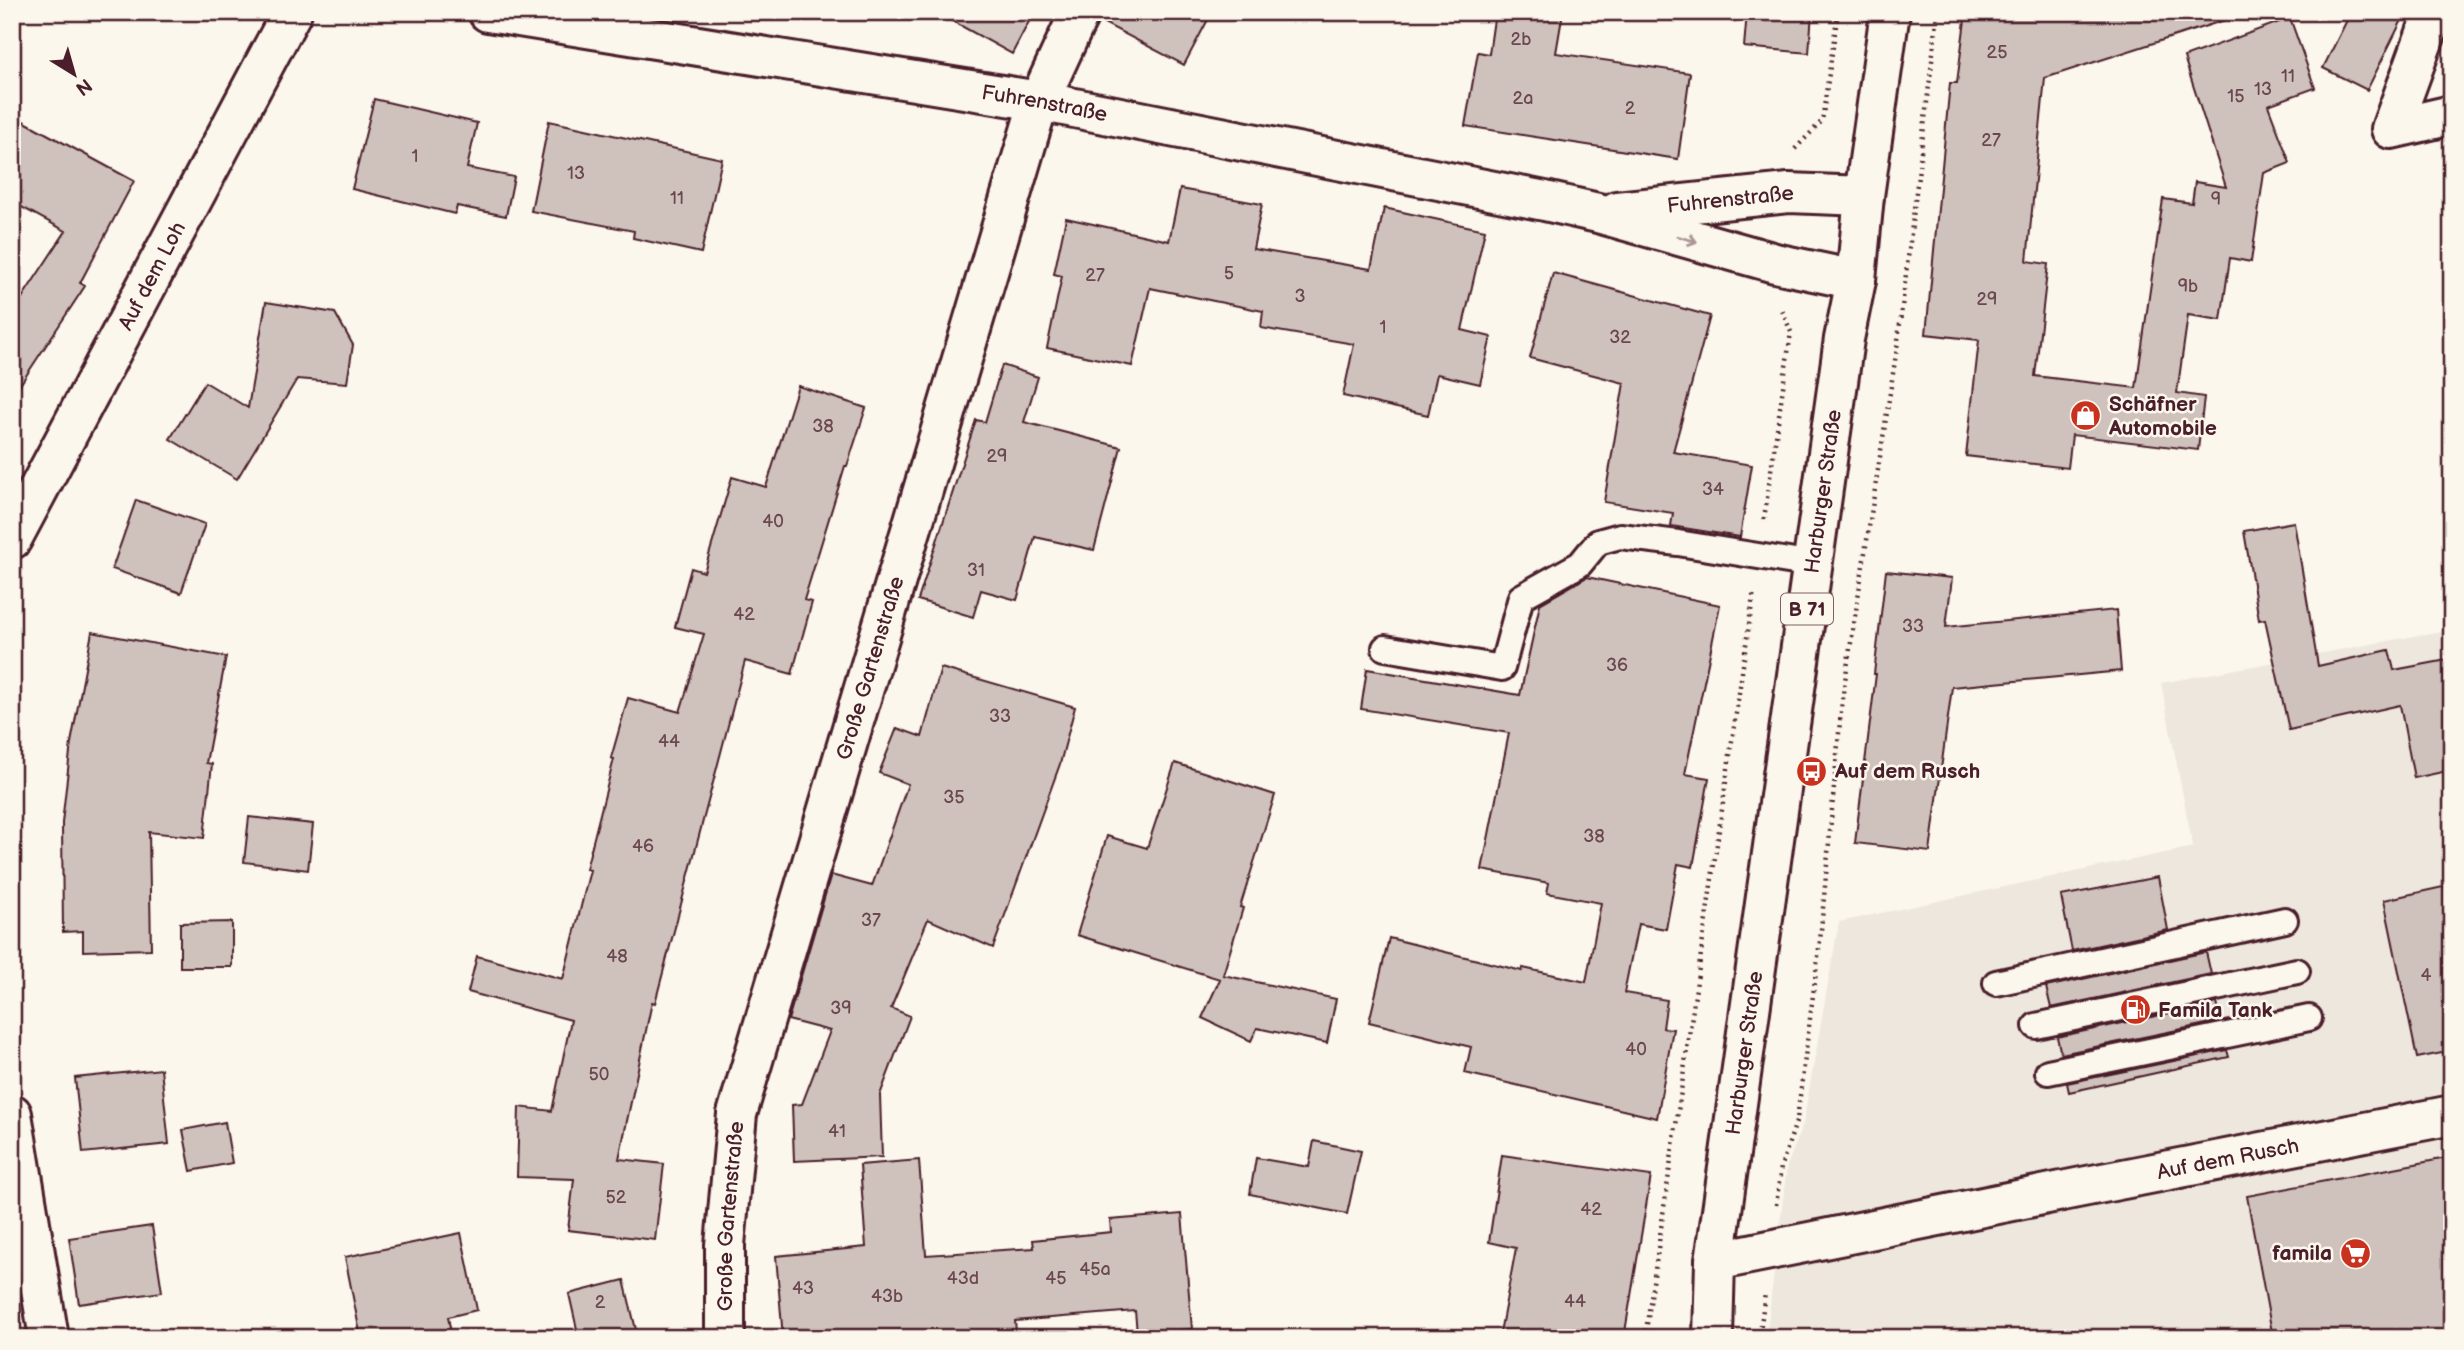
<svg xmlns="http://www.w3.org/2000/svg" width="2464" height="1350" viewBox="0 0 2464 1350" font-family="'Balsamiq Sans',sans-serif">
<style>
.built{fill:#eee7de}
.building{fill:#cfc2bc;stroke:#4a1f2b;stroke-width:2}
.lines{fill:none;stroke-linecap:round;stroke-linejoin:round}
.lane-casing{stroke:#4a1f2b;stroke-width:30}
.street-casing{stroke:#4a1f2b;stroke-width:44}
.secondary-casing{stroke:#4a1f2b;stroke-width:44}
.primary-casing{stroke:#4a1f2b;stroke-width:44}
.path{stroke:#4a1f2b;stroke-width:4.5;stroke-dasharray:2 5;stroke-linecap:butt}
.lane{stroke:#fbf7ec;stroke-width:24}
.street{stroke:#fbf7ec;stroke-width:38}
.secondary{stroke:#fbf7ec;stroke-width:38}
.primary{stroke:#fbf7ec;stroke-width:38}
.oneway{stroke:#ab9695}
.labels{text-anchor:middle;stroke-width:5;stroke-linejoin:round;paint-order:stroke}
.number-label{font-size:18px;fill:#6b484f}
.shield{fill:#fbf7ec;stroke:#7f6065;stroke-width:2}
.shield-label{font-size:19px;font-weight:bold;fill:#4a1f2b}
.street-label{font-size:21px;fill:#4a1f2b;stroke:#fbf7ec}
.poi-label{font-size:21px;font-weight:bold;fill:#4a1f2b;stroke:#fbf7ec;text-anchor:start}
</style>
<rect width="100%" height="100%" fill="#fbf7ec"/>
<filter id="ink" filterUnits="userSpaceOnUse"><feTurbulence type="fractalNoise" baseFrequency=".0143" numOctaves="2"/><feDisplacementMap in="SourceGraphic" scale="14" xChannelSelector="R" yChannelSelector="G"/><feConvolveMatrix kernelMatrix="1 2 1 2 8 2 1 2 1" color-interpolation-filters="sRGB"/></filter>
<g filter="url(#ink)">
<path class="built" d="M 2452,629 L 2452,1338 L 1766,1338 L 1787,1166 L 1803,1124 L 1839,922 L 2193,847 L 2161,683 Z"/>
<path class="building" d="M 936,12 L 1034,12 L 1012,54 Z
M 1101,12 L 1212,12 L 1184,65 L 1100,21 Z
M 1495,12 L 1563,12 L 1556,53 L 1690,73 L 1678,159 L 1465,126 L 1478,52 L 1489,54 Z
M 1747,12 L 1812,12 L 1809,53 L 1744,47 Z
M 1966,12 L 2224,12 L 2225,20 L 2045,78 L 2027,261 L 2048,264 L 2035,376 L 2136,388 L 2163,199 L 2192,203 L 2195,182 L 2226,187 L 2184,57 L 2290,18 L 2315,88 L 2268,105 L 2290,163 L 2264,173 L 2251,262 L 2230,258 L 2221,320 L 2188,315 L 2177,393 L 2204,397 L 2198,450 L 2072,435 L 2068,468 L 1966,456 L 1979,340 L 1926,334 L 1950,83 L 1957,83 Z
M 2351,12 L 2406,12 L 2367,90 L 2323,68 Z
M 374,99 L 477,123 L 467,168 L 514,177 L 506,216 L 457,206 L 455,214 L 352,189 Z
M 12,115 L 134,181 L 80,283 L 85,286 L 12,397 L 12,313 L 66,231 L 12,202 Z
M 549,121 L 722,159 L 701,253 L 633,238 L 634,231 L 531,211 Z
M 1180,189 L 1262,204 L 1253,249 L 1371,269 L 1384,208 L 1485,230 L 1462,330 L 1491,337 L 1480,384 L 1437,374 L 1428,415 L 1343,396 L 1354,344 L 1261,328 L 1263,311 L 1150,288 L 1132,366 L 1047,348 L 1062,276 L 1054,274 L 1066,218 L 1169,241 Z
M 1553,273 L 1710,316 L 1673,452 L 1752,465 L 1740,537 L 1671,526 L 1673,513 L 1604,502 L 1624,383 L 1530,358 Z
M 266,302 L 335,313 L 353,345 L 347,383 L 297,379 L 237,479 L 170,439 L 205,382 L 248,408 Z
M 1002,365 L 1038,377 L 1024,422 L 1121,447 L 1094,550 L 1035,537 L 1017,600 L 981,590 L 973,617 L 918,600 L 976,420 L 985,422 Z
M 798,386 L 866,408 L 847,466 L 845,466 L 804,600 L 812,602 L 792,674 L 745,661 L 655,1003 L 652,1002 L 619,1159 L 664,1164 L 655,1240 L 568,1230 L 574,1179 L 517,1177 L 519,1107 L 552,1111 L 571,1020 L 468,992 L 477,956 L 563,979 L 590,870 L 586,869 L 614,759 L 611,758 L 628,698 L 680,712 L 704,634 L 675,627 L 691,568 L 704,572 L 732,477 L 766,487 Z
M 136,500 L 205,524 L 181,593 L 112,569 Z
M 2294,522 L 2318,666 L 2389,650 L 2394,670 L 2452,659 L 2452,770 L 2414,778 L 2400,705 L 2289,730 L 2265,619 L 2259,620 L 2244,531 Z
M 1886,571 L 1952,578 L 1946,627 L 2116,610 L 2121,671 L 1952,687 L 1930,852 L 1855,843 L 1876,674 L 1874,674 Z
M 1587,577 L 1720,605 L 1685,774 L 1709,778 L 1693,867 L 1678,864 L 1666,929 L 1638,924 L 1624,993 L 1667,1000 L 1663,1028 L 1673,1029 L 1657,1118 L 1465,1073 L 1471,1047 L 1369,1022 L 1389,938 L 1522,971 L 1523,968 L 1586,982 L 1601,903 L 1547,893 L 1549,883 L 1482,870 L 1509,733 L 1361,709 L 1367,669 L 1520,695 L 1540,604 Z
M 92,632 L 226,657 L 206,763 L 212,764 L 204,838 L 149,832 L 151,949 L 83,951 L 83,931 L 63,932 L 62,823 L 71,743 Z
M 941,668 L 1075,707 L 1060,764 L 993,948 L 928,919 L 891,1008 L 910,1016 L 880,1095 L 882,1157 L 794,1161 L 792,1105 L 802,1104 L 830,1031 L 788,1020 L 794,1000 L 831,875 L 872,886 L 908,784 L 879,773 L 897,728 L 922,737 Z
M 1175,763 L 1275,795 L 1240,907 L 1243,908 L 1223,975 L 1336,999 L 1327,1043 L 1257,1028 L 1251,1041 L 1202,1018 L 1220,979 L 1077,935 L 1107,836 L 1147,848 Z
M 249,817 L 313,824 L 308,870 L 244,862 Z
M 2158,877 L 2168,930 L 2072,951 L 2061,896 Z
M 2452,885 L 2452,1051 L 2417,1058 L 2384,900 Z
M 232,922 L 232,967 L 180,967 L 180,923 Z
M 2206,952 L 2211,974 L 2051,1008 L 2046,987 Z
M 2217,1003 L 2221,1021 L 2061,1054 L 2057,1037 Z
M 2227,1050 L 2229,1057 L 2069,1092 L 2067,1083 Z
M 161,1069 L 169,1144 L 83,1153 L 75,1078 Z
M 225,1122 L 232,1163 L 191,1171 L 183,1130 Z
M 1314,1141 L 1361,1151 L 1347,1214 L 1250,1194 L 1256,1158 L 1309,1167 Z
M 1502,1155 L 1651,1176 L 1624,1338 L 1499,1338 L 1516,1248 L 1489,1242 Z
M 2452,1157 L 2452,1338 L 2273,1338 L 2247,1196 Z
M 919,1160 L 926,1255 L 1034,1248 L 1033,1240 L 1111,1232 L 1110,1220 L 1182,1214 L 1192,1329 L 1137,1333 L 1135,1311 L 1015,1321 L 1016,1331 L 925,1338 L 872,1338 L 872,1331 L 783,1338 L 776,1256 L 866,1247 L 860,1165 Z
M 152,1226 L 162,1292 L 79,1304 L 69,1238 Z
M 461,1233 L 477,1310 L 448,1317 L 452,1338 L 361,1338 L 345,1257 Z
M 624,1280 L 638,1338 L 579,1338 L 569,1294 Z"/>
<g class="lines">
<defs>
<path id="lane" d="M 1385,648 L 1502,668 L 1521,597 L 1580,564 L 1598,542 L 1620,536 L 1678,543 L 1813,565
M 1996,983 L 2285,920
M 2036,1026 L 2297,971
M 2048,1072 L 2309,1018"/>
<g id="street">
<path d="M 2429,25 L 2391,129 L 2452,115"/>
<path id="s1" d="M 12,539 L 292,12"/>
<path d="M 12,1114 L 49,1338"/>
<path id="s2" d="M 1715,1261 L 2077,1188 L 2452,1115"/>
<path id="s3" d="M 725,1338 L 725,1245 L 737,1114 L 1039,101 L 1080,12"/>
</g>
<g id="secondary">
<path id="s4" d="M 488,12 L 1039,101 L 1545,201 L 1598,213 L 1775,263 L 1856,280"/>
<path id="s5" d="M 1617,211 L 1789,193 L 1864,196"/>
</g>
<g id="primary">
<path id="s6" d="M 1713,1338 L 1715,1261 L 1844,339 L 1856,280 L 1864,196 L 1890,12"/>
</g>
</defs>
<use href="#lane" class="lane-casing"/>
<use href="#street" class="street-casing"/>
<use href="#secondary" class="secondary-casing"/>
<use href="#primary" class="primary-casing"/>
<path class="path" d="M 1795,149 L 1822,121 L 1838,12
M 1764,519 L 1791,332 L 1781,308
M 1776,1205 L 1781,1167 L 1797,1119 L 1820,941 L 1842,700 L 1897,348 L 1938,12
M 1760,1333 L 1765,1293
M 1645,1338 L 1754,590"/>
<use href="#lane" class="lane"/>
<use href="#street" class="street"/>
<use href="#secondary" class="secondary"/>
<use href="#primary" class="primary"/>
</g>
<defs><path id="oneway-shaft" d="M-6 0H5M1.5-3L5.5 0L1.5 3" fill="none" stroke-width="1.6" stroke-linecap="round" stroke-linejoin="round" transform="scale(1.75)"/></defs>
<use class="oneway" href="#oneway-shaft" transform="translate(1687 239) rotate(16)"/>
</g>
<defs>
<symbol id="shop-disc" viewBox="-11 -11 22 22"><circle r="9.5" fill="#c8321e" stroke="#fbf7ec"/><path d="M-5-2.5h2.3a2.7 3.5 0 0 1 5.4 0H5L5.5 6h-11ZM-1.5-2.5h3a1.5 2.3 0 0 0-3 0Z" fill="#fff"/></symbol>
<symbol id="bus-disc" viewBox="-11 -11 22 22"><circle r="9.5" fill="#c8321e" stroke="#fbf7ec"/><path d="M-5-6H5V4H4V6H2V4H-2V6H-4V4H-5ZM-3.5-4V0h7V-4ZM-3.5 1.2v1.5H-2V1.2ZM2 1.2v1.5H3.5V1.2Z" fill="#fff"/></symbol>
<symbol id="fuel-disc" viewBox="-11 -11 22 22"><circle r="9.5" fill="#c8321e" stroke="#fbf7ec"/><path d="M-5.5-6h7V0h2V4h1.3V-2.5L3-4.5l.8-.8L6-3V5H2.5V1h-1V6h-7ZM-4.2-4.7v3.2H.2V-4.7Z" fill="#fff"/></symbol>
<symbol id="supermarket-disc" viewBox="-11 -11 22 22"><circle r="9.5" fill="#c8321e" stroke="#fbf7ec"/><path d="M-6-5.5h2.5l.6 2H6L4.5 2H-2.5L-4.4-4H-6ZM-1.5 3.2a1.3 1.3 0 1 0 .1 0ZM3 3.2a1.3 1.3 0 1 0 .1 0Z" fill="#fff"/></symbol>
</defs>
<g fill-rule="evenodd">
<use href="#shop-disc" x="2068" y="398" width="35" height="35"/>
<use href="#bus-disc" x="1794" y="754" width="35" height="35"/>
<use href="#fuel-disc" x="2118" y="992" width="35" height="35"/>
<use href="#supermarket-disc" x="2338" y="1236" width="35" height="35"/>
</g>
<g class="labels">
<g class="number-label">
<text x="1521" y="45">2b</text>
<text x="1997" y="58">25</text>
<text x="2288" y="82">11</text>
<text x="2263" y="95">13</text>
<text x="2236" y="102">15</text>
<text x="1523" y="104">2a</text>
<text x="1630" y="114">2</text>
<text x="1991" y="146">27</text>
<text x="415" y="162">1</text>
<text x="576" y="179">13</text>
<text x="677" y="204">11</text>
<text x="2216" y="205">9</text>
<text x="1229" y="279">5</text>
<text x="1095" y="281">27</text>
<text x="2188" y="292">9b</text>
<text x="1300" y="302">3</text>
<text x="1987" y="305">29</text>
<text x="1383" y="333">1</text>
<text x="1620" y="343">32</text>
<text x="823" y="432">38</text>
<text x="997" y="462">29</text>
<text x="1713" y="495">34</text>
<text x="773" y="527">40</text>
<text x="976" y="576">31</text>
<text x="744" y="620">42</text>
<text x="1913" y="632">33</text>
<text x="1617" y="671">36</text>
<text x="1000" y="722">33</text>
<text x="669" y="747">44</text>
<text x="954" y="803">35</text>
<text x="1594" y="842">38</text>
<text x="643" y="852">46</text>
<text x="871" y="926">37</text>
<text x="617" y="962">48</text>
<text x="2426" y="981">4</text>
<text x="841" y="1014">39</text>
<text x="1636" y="1055">40</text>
<text x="599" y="1080">50</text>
<text x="837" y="1137">41</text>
<text x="616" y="1203">52</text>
<text x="1591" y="1215">42</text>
<text x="1095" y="1275">45a</text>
<text x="963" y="1284">43d</text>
<text x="1056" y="1284">45</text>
<text x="803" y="1294">43</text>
<text x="887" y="1302">43b</text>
<text x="1575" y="1307">44</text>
<text x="600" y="1308">2</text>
</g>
<rect class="shield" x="1781" y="593.5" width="52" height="31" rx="5"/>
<g class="shield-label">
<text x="1807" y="616">B 71</text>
</g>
<g class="street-label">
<text dy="7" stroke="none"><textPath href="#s4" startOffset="564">Fuhrenstraße</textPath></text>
<text dy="7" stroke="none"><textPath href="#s5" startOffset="114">Fuhrenstraße</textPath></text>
<text dy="7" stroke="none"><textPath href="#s1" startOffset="298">Auf dem Loh</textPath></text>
<text dy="7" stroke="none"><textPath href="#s6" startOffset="854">Harburger Straße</textPath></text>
<text dy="7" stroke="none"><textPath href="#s3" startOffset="690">Große Gartenstraße</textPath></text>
<text dy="7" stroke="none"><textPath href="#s6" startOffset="287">Harburger Straße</textPath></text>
<text dy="7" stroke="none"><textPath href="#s2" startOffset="523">Auf dem Rusch</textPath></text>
<text dy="7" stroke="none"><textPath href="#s3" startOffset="122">Große Gartenstraße</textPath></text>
</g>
<g class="poi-label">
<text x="2109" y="411">Schäfner<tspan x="2109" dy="24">Automobile</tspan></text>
<text x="1835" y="778">Auf dem Rusch</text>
<text x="2158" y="1017">Famila Tank</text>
<text x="2332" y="1260" text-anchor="end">famila</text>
</g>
</g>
<rect width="2464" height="1350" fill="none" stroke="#fbf7ec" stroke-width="42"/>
<rect x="21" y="21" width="2422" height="1308" fill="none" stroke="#4a1f2b" stroke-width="2.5" filter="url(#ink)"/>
<g transform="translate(74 74) rotate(143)" stroke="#fbf7ec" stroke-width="5" paint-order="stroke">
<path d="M0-5L12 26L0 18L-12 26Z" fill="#4a1f2b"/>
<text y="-10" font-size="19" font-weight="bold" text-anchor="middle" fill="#4a1f2b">N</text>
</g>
</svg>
